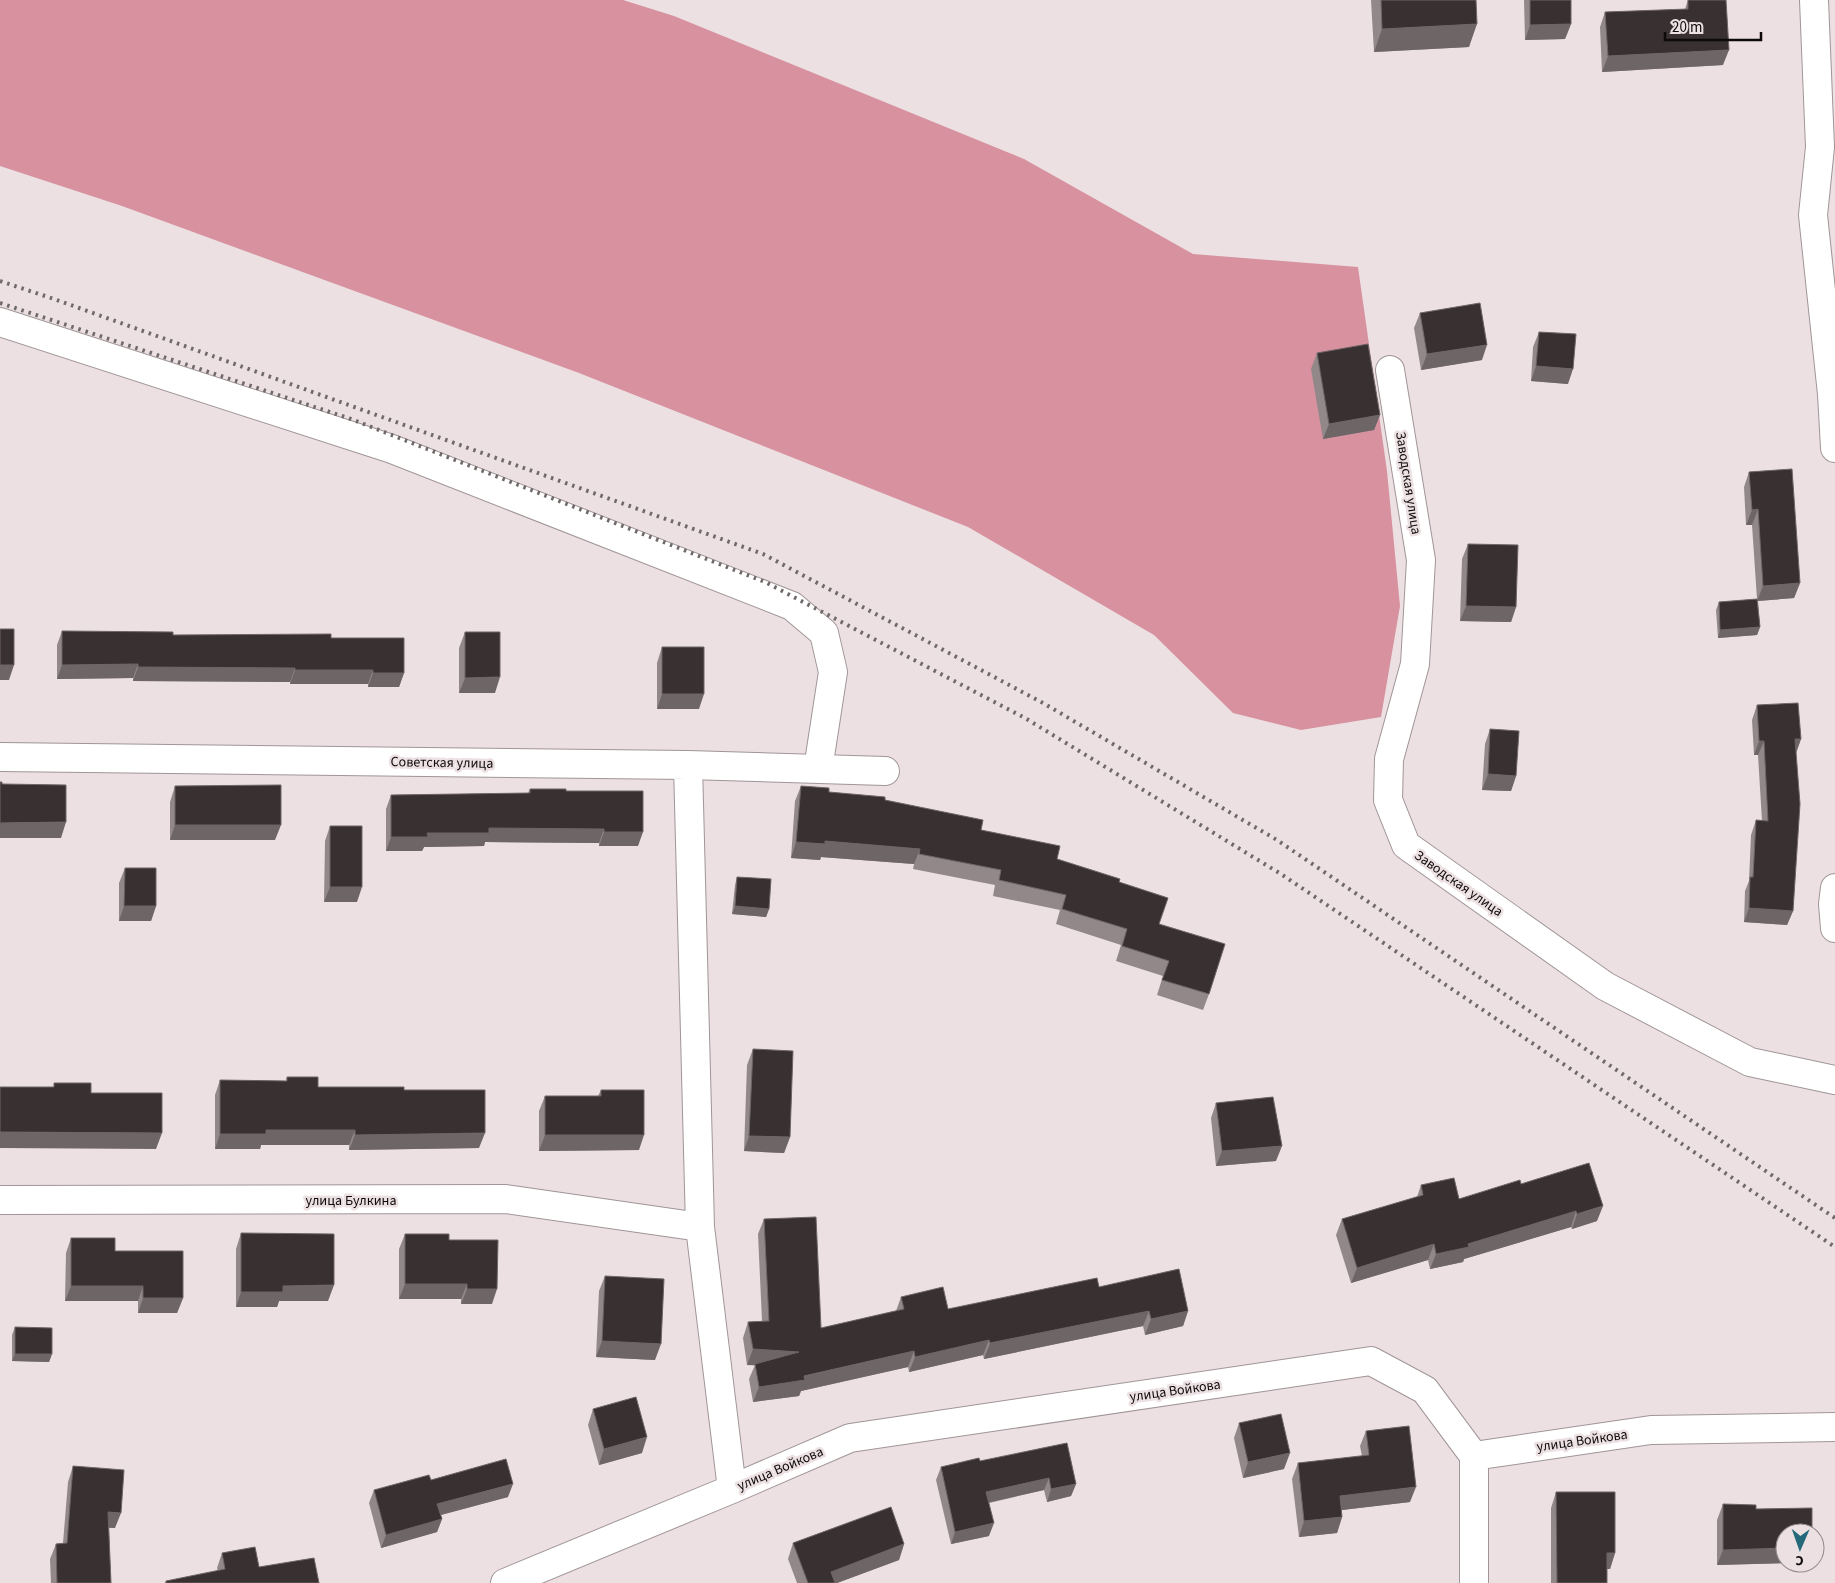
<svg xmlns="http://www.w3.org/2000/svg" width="1835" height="1583" viewBox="0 0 1835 1583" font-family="'Source Sans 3',sans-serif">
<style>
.forest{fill:#d7919f}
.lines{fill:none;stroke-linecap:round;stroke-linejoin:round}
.minor-casing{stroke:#a09597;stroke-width:30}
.minor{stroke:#fff;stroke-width:28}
.rail{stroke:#70696a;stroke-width:4;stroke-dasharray:2.5 5;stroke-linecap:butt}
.wall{fill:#92888a}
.shaded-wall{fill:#6e6566}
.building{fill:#383031;stroke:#6e6566}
.labels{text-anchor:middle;stroke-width:5;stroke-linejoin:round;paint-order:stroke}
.street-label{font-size:14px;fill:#0e0a0b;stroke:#ece0e2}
</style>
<rect width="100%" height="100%" fill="#ece0e2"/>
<path class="forest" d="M 0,0 L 623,0 L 674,16 L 1024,159 L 1193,254 L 1358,267 L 1387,471 L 1400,606 L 1381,717 L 1301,730 L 1233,713 L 1154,635 L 968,527 L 579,373 L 122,206 L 0,166 Z"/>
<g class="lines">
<defs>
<path id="minor" d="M 1814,0 L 1820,147 L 1813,215 L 1832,394 L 1835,448
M 0,322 L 392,449 L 792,606 L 824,633 L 833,672 L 818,769
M 1390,370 L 1421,560 L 1415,664 L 1389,759 L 1388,800 L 1406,845 L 1605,986 L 1750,1062 L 1835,1080
M 0,757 L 688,765 L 885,771
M 688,765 L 700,1227 L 732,1489
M 1835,888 L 1833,904 L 1835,928
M 0,1200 L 506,1199 L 700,1227
M 1474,1456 L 1651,1430 L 1835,1427
M 505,1583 L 732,1489 L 850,1438 L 1371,1361 L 1425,1390 L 1474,1456
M 1474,1583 L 1474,1456"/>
</defs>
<use href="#minor" class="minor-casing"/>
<use href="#minor" class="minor"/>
<path class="rail" d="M 0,281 L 54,299 L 763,554 L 1043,703 L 1277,840 L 1835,1218
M 0,303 L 351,419 L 765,582 L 1025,718 L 1281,874 L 1835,1247"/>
</g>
<path class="wall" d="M 1371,0 L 1476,0 L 1469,47 L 1374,52 Z
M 1524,0 L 1571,0 L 1571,24 L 1565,39 L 1525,40 Z
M 1688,0 L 1723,65 L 1602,72 L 1600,27 L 1605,12 L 1685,9 Z
M 1420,313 L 1482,360 L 1421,370 L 1414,328 Z
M 1539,332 L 1568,384 L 1531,381 L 1533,347 Z
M 1317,353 L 1380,415 L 1374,430 L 1323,439 L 1311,369 Z
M 1749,472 L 1800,583 L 1794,598 L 1758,601 L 1760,627 L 1757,635 L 1718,638 L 1716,610 L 1719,602 L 1757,599 L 1752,525 L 1746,525 L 1744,487 Z
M 1468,544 L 1516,607 L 1511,622 L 1460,621 L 1462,559 Z
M 62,631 L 173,635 L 331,638 L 404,673 L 399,687 L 368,687 L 368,684 L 290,684 L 290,682 L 133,681 L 133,678 L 57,679 L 57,645 Z
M 465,632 L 495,693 L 459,693 L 459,648 Z
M 662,647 L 699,709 L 657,709 L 657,663 Z
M 1757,705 L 1801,739 L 1796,753 L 1793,911 L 1787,925 L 1744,922 L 1745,891 L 1749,881 L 1751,835 L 1756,820 L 1762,821 L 1758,755 L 1754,755 L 1752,720 Z
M 1490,729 L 1516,776 L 1511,791 L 1482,790 L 1485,744 Z
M 175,786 L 275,840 L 170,840 L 170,802 Z
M 801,786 L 829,792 L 885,800 L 981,830 L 1119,882 L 1159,924 L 1209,994 L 1203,1010 L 1157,995 L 1163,976 L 1116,961 L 1121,945 L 1056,924 L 1060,910 L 993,896 L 995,885 L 913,869 L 914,864 L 821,857 L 820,860 L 791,858 L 795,801 Z
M 530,789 L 566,791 L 638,846 L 599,846 L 599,843 L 485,842 L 484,846 L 424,847 L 422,851 L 386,851 L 386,809 L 391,795 L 528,793 Z
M 330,826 L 357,902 L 324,902 L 325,841 Z
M 125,868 L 156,906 L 151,921 L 119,921 L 119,883 Z
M 737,877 L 769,909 L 766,917 L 732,914 L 735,885 Z
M 753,1049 L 790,1137 L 784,1153 L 744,1151 L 747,1065 Z
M 287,1077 L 318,1087 L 404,1090 L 479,1148 L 349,1150 L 349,1145 L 261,1145 L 260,1149 L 215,1149 L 215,1095 L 220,1080 L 286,1081 Z
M 601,1090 L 639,1150 L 539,1151 L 539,1111 L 545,1096 L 598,1096 Z
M 1216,1103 L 1276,1161 L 1216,1166 L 1211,1118 Z
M 1521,1184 L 1597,1221 L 1572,1229 L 1571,1227 L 1464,1259 L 1463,1262 L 1430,1269 L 1428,1260 L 1351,1283 L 1336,1235 L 1342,1219 L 1417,1197 L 1421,1185 L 1459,1199 Z
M 764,1219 L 821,1328 L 896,1311 L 901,1297 L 948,1309 L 1099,1287 L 1188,1311 L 1183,1326 L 1145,1335 L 1143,1326 L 984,1359 L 983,1355 L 909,1372 L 908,1367 L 801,1391 L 799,1396 L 753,1402 L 749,1379 L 755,1365 L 747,1365 L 743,1338 L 748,1322 L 762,1321 L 758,1234 Z
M 241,1233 L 328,1301 L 279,1301 L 277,1307 L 236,1307 L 236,1249 Z
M 405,1234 L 449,1240 L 492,1304 L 461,1304 L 461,1299 L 399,1299 L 399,1249 Z
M 71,1238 L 115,1251 L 183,1298 L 177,1313 L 138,1313 L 138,1301 L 65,1301 L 66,1253 Z
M 605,1276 L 655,1360 L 596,1357 L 599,1291 Z
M 15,1327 L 52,1354 L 49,1362 L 12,1361 L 12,1335 Z
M 593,1409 L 642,1453 L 599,1465 L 588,1425 Z
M 1239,1423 L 1284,1469 L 1243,1478 L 1234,1438 Z
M 1366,1431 L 1410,1502 L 1341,1510 L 1342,1517 L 1337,1533 L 1299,1537 L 1292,1479 L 1298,1463 L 1362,1456 L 1360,1446 Z
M 980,1461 L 1076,1484 L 1071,1496 L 1047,1502 L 1044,1490 L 989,1503 L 989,1536 L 951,1544 L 936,1480 L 941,1467 Z
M 73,1466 L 115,1528 L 109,1528 L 111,1583 L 51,1583 L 50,1559 L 56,1544 L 63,1543 L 68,1482 Z
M 431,1480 L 508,1497 L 441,1515 L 442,1519 L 437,1532 L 381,1548 L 369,1503 L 374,1490 Z
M 1556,1492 L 1615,1553 L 1610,1569 L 1607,1569 L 1607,1583 L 1551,1583 L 1551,1508 Z
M 1723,1504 L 1756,1509 L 1785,1563 L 1792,1563 L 1717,1565 L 1717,1520 Z
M 793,1543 L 904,1544 L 899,1560 L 837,1583 L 797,1583 L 788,1559 Z
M 222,1553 L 259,1567 L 319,1583 L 165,1583 L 166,1581 L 218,1571 L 217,1568 Z"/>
<path class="shaded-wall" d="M 1477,24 L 1469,47 L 1374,52 L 1382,29 Z
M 1571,24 L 1565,39 L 1525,40 L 1530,25 Z
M 1729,50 L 1723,65 L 1602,72 L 1608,56 Z
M 1487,345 L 1482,360 L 1421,370 L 1427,354 Z
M 1536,366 L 1573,369 L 1568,384 L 1531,381 Z
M 1380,415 L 1374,430 L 1323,439 L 1329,424 Z
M 1758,509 L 1752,525 L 1746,525 L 1752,510 Z
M 1800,583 L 1794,598 L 1757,601 L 1763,586 Z
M 1466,606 L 1516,607 L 1511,622 L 1460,621 Z
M 1760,627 L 1757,635 L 1718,638 L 1720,630 Z
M 138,664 L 133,678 L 57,679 L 62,665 Z
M 0,665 L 14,665 L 9,680 L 0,680 Z
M 138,667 L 295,668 L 290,682 L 133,681 Z
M 295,670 L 373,670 L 368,684 L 290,684 Z
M 373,673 L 404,673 L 399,687 L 368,687 Z
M 500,677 L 495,693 L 459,693 L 465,678 Z
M 662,694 L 704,694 L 699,709 L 657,709 Z
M 1795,739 L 1801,739 L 1796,753 Z
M 1759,741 L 1764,741 L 1758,755 L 1754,755 Z
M 1488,774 L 1516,776 L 1511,791 L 1482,790 Z
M 66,822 L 61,838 L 0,838 L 0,823 Z
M 175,825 L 281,825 L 275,840 L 170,840 Z
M 489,828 L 604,829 L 599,843 L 485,842 L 484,846 L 424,847 L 422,851 L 386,851 L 391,837 L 427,833 Z
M 604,832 L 643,832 L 638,846 L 599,846 Z
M 825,841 L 920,849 L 914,864 L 821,857 L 820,860 L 791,858 L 796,842 Z
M 330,887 L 362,887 L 357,902 L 324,902 Z
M 124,906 L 156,906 L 151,921 L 119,921 Z
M 735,906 L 769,909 L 766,917 L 732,914 Z
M 1749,908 L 1793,911 L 1787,925 L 1744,922 Z
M 266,1130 L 355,1130 L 349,1145 L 261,1145 L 260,1149 L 215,1149 L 220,1134 Z
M 0,1132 L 162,1133 L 156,1149 L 0,1148 Z
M 485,1133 L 479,1148 L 349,1150 L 355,1135 Z
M 545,1135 L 644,1135 L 639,1150 L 539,1151 Z
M 749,1136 L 790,1137 L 784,1153 L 744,1151 Z
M 1282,1146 L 1276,1161 L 1216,1166 L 1222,1151 Z
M 1603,1206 L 1597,1221 L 1572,1229 L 1577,1214 Z
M 1576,1211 L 1571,1227 L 1464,1259 L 1463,1262 L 1430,1269 L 1436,1254 Z
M 1434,1244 L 1428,1260 L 1351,1283 L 1357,1268 Z
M 405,1284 L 467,1284 L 461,1299 L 399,1299 Z
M 334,1285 L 328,1301 L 279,1301 L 277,1307 L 236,1307 L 241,1292 L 283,1286 Z
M 71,1286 L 143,1286 L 138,1301 L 65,1301 Z
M 467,1289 L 497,1289 L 492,1304 L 461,1304 Z
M 143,1298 L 183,1298 L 177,1313 L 138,1313 Z
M 1149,1311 L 1143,1326 L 984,1359 L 990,1343 Z
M 1188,1311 L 1183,1326 L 1145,1335 L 1151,1319 Z
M 989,1340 L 983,1355 L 909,1372 L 915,1357 Z
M 602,1341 L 661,1344 L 655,1360 L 596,1357 Z
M 753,1349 L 799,1352 L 794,1367 L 747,1365 Z
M 914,1351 L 908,1367 L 801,1391 L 799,1396 L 753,1402 L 759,1387 Z
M 15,1354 L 52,1354 L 49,1362 L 12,1361 Z
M 647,1437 L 642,1453 L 599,1465 L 604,1449 Z
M 1290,1453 L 1284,1469 L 1243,1478 L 1248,1462 Z
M 1049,1478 L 1044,1490 L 982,1504 L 986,1492 Z
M 513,1484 L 508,1497 L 433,1517 L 437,1504 Z
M 1076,1484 L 1071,1496 L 1047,1502 L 1051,1489 Z
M 1416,1487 L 1410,1502 L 1334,1511 L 1340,1496 Z
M 108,1512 L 121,1513 L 115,1528 L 103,1527 Z
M 1342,1517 L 1337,1533 L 1299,1537 L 1304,1521 Z
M 442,1519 L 437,1532 L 381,1548 L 386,1535 Z
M 994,1523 L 989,1536 L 951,1544 L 955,1532 Z
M 904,1544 L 899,1560 L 837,1583 L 827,1583 L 831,1572 Z
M 1785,1548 L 1785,1563 L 1792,1563 L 1717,1565 L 1723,1550 Z
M 1607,1553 L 1615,1553 L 1610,1569 L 1601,1569 Z"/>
<path class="building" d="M 1381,0 L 1476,0 L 1477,24 L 1382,29 Z
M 1530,0 L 1571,0 L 1571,24 L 1530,25 Z
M 1688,0 L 1726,0 L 1729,50 L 1608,56 L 1605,12 L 1688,9 Z
M 1480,303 L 1487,345 L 1427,354 L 1420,313 Z
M 1539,332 L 1576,334 L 1573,369 L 1536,366 Z
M 1368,344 L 1380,415 L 1329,424 L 1317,353 Z
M 1792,469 L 1800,583 L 1763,586 L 1758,509 L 1752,510 L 1749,472 Z
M 1468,544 L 1518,545 L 1516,607 L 1466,606 Z
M 1757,599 L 1760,627 L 1720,630 L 1719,602 Z
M 0,629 L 14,629 L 14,665 L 0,665 Z
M 62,631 L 173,632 L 173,635 L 331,634 L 331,638 L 404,638 L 404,673 L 373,673 L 373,670 L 295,670 L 295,668 L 138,667 L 138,664 L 62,665 Z
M 465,632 L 500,632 L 500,677 L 465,678 Z
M 662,647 L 704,647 L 704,694 L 662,694 Z
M 1798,703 L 1801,739 L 1795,739 L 1800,804 L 1793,911 L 1749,908 L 1750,877 L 1753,877 L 1756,820 L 1768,821 L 1764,741 L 1759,741 L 1757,705 Z
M 1490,729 L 1519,731 L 1516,776 L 1488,774 Z
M 0,782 L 2,782 L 2,784 L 66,785 L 66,822 L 0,823 Z
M 281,785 L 281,825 L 175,825 L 175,786 Z
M 801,786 L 829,788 L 829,792 L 885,797 L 885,800 L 983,820 L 981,830 L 1060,846 L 1057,859 L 1120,879 L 1119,882 L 1168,898 L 1159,924 L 1225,944 L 1209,994 L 1162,980 L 1169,961 L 1122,946 L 1127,929 L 1062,909 L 1066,895 L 999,880 L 1001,870 L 919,854 L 920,849 L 825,841 L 825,844 L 796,842 Z
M 530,789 L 566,789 L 566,791 L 643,791 L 643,832 L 604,832 L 604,829 L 489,828 L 489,833 L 427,833 L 428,837 L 391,837 L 391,795 L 530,793 Z
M 330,826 L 362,826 L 362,887 L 330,887 Z
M 125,868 L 156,868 L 156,906 L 124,906 Z
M 737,877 L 771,879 L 769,909 L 735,906 Z
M 753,1049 L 793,1051 L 790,1137 L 749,1136 Z
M 287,1077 L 318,1077 L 318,1087 L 404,1087 L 404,1090 L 485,1090 L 485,1133 L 355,1135 L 355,1130 L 266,1130 L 266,1134 L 220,1134 L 220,1080 L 287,1081 Z
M 54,1083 L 91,1083 L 91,1093 L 162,1093 L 162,1133 L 0,1132 L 0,1087 L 54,1087 Z
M 601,1090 L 644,1090 L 644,1135 L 545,1135 L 545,1096 L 601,1096 Z
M 1273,1097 L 1282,1146 L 1222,1151 L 1216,1103 Z
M 1589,1163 L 1603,1206 L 1577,1214 L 1576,1211 L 1468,1244 L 1469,1247 L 1436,1254 L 1434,1244 L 1357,1268 L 1342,1219 L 1423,1195 L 1421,1185 L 1454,1178 L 1459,1199 L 1520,1180 L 1521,1184 Z
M 816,1217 L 821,1328 L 904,1309 L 901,1297 L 943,1287 L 948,1309 L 1097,1278 L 1099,1287 L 1179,1269 L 1188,1311 L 1151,1319 L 1149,1311 L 990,1343 L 989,1340 L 915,1357 L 914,1351 L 804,1376 L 805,1380 L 759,1387 L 755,1364 L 799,1352 L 753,1349 L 748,1322 L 769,1321 L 764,1219 Z
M 241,1233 L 334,1234 L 334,1285 L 283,1286 L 283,1292 L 241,1292 Z
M 405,1234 L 449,1234 L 449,1240 L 498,1240 L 497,1289 L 467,1289 L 467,1284 L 405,1284 Z
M 71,1238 L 115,1238 L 115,1251 L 183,1251 L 183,1298 L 143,1298 L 143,1286 L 71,1286 Z
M 605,1276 L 664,1279 L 661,1344 L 602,1341 Z
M 15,1327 L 52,1328 L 52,1354 L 15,1354 Z
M 636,1397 L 647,1437 L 604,1449 L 593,1409 Z
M 1281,1414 L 1290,1453 L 1248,1462 L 1239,1423 Z
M 1409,1426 L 1416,1487 L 1340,1496 L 1342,1517 L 1304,1521 L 1298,1463 L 1369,1455 L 1366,1431 Z
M 1067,1443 L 1076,1484 L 1051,1489 L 1049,1478 L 986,1492 L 994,1523 L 955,1532 L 941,1467 L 979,1458 L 980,1461 Z
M 506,1459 L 513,1484 L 437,1504 L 442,1519 L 386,1535 L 374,1490 L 429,1475 L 431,1480 Z
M 73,1466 L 124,1470 L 121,1513 L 108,1512 L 111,1583 L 57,1583 L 56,1544 L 67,1543 Z
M 1556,1492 L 1615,1492 L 1615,1553 L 1607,1553 L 1607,1583 L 1557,1583 Z
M 1723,1504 L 1756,1505 L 1756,1509 L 1812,1508 L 1812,1533 L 1785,1533 L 1785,1548 L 1723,1550 Z
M 891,1507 L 904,1544 L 831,1572 L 835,1583 L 808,1583 L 793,1543 Z
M 255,1547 L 259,1567 L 314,1558 L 319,1583 L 166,1583 L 166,1581 L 225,1569 L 222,1553 Z"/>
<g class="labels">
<g class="street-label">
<text transform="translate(1409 483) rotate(81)" y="5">Заводская улица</text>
<text transform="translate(442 762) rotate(1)" y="5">Советская улица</text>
<text transform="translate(1459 883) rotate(35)" y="5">Заводская улица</text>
<text x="351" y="1205">улица Булкина</text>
<text transform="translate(1175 1390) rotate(-8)" y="5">улица Войкова</text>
<text transform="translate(1582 1440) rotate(-8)" y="5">улица Войкова</text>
<text transform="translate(780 1468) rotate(-23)" y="5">улица Войкова</text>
</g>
</g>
<g transform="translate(1800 1548) rotate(182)"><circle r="24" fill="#ece0e2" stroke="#938a8c"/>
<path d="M0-4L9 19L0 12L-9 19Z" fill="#236979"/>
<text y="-8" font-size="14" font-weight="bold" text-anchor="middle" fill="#0e0a0b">С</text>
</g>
<path d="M1665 32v8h96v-8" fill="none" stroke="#0e0a0b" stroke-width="2.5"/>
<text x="1672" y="32" font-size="15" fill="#0e0a0b" stroke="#ece0e2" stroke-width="4" paint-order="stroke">20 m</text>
</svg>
